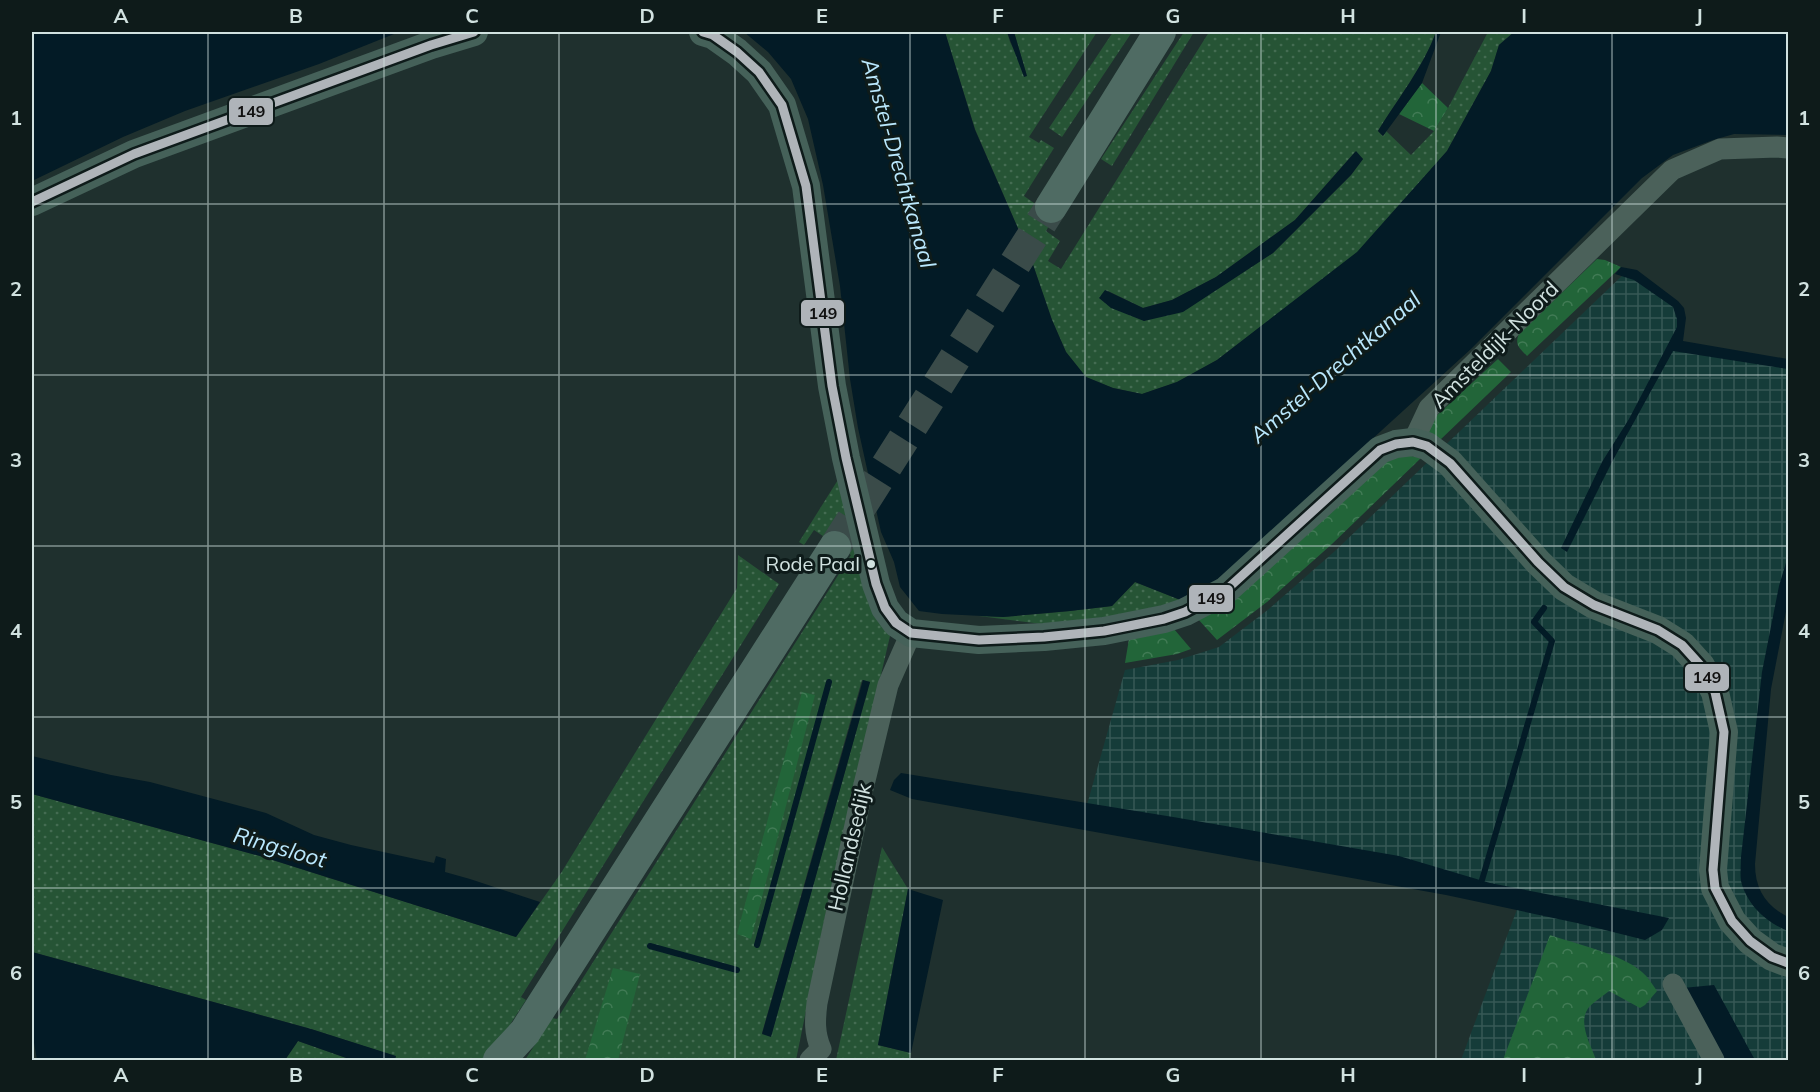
<svg xmlns="http://www.w3.org/2000/svg" width="1820" height="1092" viewBox="0 0 1820 1092" font-family="Mulish,sans-serif">
<style>
.industrial{fill:url(#industrial-grid)}
.grass{fill:url(#grass-dots);fill-rule:evenodd}
.forest{fill:url(#forest-crowns)}
.water{fill:#031b26}
.lines{fill:none;stroke-linecap:round;stroke-linejoin:round}
.stream{stroke:#031b26;stroke-width:6}
.primary-tunnel{stroke:#3a4b49;stroke-width:32;stroke-dasharray:32 16;stroke-linecap:butt}
.street{stroke:#4b615a;stroke-width:21}
.secondary{stroke:#456159;stroke-width:28}
.primary{stroke:#4f6b63;stroke-width:32}
.bus-1-casing{stroke:#0e1b1a;stroke-width:14}
.bus-1{stroke:#afb4b9;stroke-width:9}
.grid{fill:none;stroke:#d1e2e0;stroke-width:1.5;stroke-opacity:0.55}
.bus-dot{fill:#d1e2e0;stroke:#0e1b1a;stroke-width:2}
.labels{text-anchor:middle;stroke-width:6;stroke-linejoin:round;paint-order:stroke}
.bus-label{font-size:20px;fill:#d1e2e0;stroke:#0e1b1a;text-anchor:end}
.street-label{font-size:21px;fill:#d1e2e0;stroke:#0e1b1a}
.water-label{font-size:22px;font-style:italic;fill:#bae8fd;stroke:#0e1b1a}
.line-badge{stroke:#0e1b1a;stroke-width:2}
.pale-badge-label{font-size:16px;text-anchor:middle;font-weight:bold;fill:#111}
.neatline{fill:none;stroke:#d1e2e0;stroke-width:2}
.grid-label{font-size:20px;text-anchor:middle;font-weight:bold;fill:#d1e2e0}
</style>
<defs>
<pattern id="industrial-grid" width="8" height="8" patternUnits="userSpaceOnUse" patternTransform="scale(1.5)"><rect width="8" height="8" fill="#153c39"/><path d="M0 4h8M4 0v8" fill="none" stroke="#365855"/></pattern>
<pattern id="grass-dots" width="8" height="8" patternUnits="userSpaceOnUse" patternTransform="scale(1.5)"><rect width="8" height="8" fill="#265435"/><path d="M2 2h.1M6 6h.1" fill="none" stroke="#446c52" stroke-width="1.8" stroke-linecap="round"/></pattern>
<pattern id="forest-crowns" width="20" height="18" patternUnits="userSpaceOnUse" patternTransform="scale(1.5)"><rect width="20" height="18" fill="#226539"/><path d="M2 6a3 3 0 1 1 6 0M12 15a3 3 0 1 1 6 0" fill="none" stroke="#417b55"/></pattern>
</defs>
<rect width="100%" height="100%" fill="#1f302e"/>
<path class="industrial" d="M 1627,271 L 1680,311 L 1680,344 L 1788,364 L 1788,574 L 1765,682 L 1748,883 L 1788,924 L 1788,1060 L 1461,1060 L 1519,904 L 1083,819 L 1125,670 L 1178,660 L 1219,647 L 1269,609 L 1335,551 Z"/>
<path class="grass" d="M 945,32 L 1007,32 L 1010,42 L 1027,76 L 1014,32 L 1097,32 L 1029,137 L 1039,143 L 1041,140 L 1054,148 L 1024,196 L 1054,217 L 1046,231 L 1060,241 L 1048,261 L 1061,269 L 1209,32 L 1436,32 C 1424,66 1397,100 1378,131 L 1383,136 L 1386,131 L 1411,155 L 1434,131 L 1448,108 L 1488,32 L 1514,32 L 1499,45 L 1491,71 L 1447,151 L 1357,253 L 1217,360 L 1177,382 L 1142,394 L 1113,388 L 1086,377 L 1066,352 L 1052,320 L 1030,256 L 975,129 ZM 1355,152 L 1363,159 L 1351,175 L 1273,253 L 1144,321 L 1106,290 L 1143,308 L 1172,300 L 1216,277 L 1295,220 Z
M 1113,32 L 1132,32 L 1062,137 L 1049,128 Z
M 1184,32 L 1194,32 L 1112,166 L 1101,159 Z
M 841,475 L 890,636 L 828,902 L 796,1060 L 525,1060 L 552,1018 L 557,1019 L 851,555 L 814,530 L 804,545 L 799,542 ZM 862,680 L 870,682 L 771,1036 L 762,1033 Z
M 738,555 L 779,584 L 521,997 L 526,1000 L 487,1060 L 395,1060 L 395,1056 L 311,1029 L 32,952 L 32,794 L 260,856 L 516,937 L 561,873 L 737,588 Z
M 1135,582 L 1183,601 L 1066,627 L 979,616 L 1003,617 L 1070,611 L 1112,606 Z
M 882,847 L 908,889 L 878,1045 L 911,1053 L 909,1060 L 836,1060 Z
M 298,1041 L 352,1060 L 285,1060 Z"/>
<path class="forest" d="M 1422,83 L 1448,108 L 1434,131 L 1399,114 Z
M 1597,259 L 1605,260 L 1621,267 L 1527,356 C 1520,348 1514,345 1519,334 Z
M 1498,359 L 1511,372 L 1439,441 L 1427,435 L 1435,417 Z
M 1396,453 L 1421,458 L 1332,544 L 1267,602 L 1217,640 L 1198,619 Z
M 1174,629 L 1191,649 L 1177,654 L 1125,663 L 1129,639 Z
M 802,692 L 815,695 L 751,939 L 737,934 Z
M 1550,935 C 1576,944 1622,954 1642,972 C 1648,977 1652,984 1657,991 L 1645,1005 L 1640,1008 L 1609,991 C 1603,996 1595,1001 1590,1006 C 1576,1021 1591,1045 1596,1060 L 1503,1060 Z
M 613,968 L 640,974 L 618,1060 L 585,1060 Z"/>
<path class="water" d="M 32,32 L 399,32 L 319,64 L 185,111 L 123,137 L 32,181 Z
M 744,32 L 945,32 L 975,130 L 1030,256 L 1052,320 L 1066,352 L 1086,377 L 1113,388 L 1142,394 L 1177,382 L 1217,360 L 1357,252 L 1447,151 L 1491,71 L 1499,45 L 1514,32 L 1788,32 L 1788,135 L 1734,134 L 1713,140 L 1673,155 L 1642,178 L 1471,349 L 1224,574 L 1203,591 L 1183,601 L 1135,582 L 1112,606 L 1070,611 L 1003,617 L 942,614 L 919,611 L 900,587 L 894,562 L 881,532 L 858,428 L 850,379 L 840,286 L 823,185 L 808,119 L 791,79 L 768,52 Z
M 1007,32 L 1014,32 L 1027,76 L 1024,77 Z
M 1436,32 L 1441,32 L 1422,83 L 1383,136 L 1378,131 C 1397,100 1424,66 1436,32 Z
M 1356,151 L 1363,159 L 1351,175 L 1273,253 L 1183,312 L 1144,321 L 1111,308 L 1099,298 L 1105,290 L 1143,308 L 1172,300 L 1216,277 L 1295,220 Z
M 1621,267 L 1637,270 L 1678,301 L 1684,308 L 1686,318 L 1683,341 L 1788,359 L 1788,369 L 1673,351 L 1612,462 L 1567,552 L 1561,548 L 1602,462 L 1629,419 L 1677,327 L 1677,319 L 1673,307 L 1634,280 L 1615,274 Z
M 1788,556 L 1788,601 L 1771,689 L 1755,864 C 1755,889 1766,906 1788,917 L 1788,931 C 1766,922 1747,905 1741,881 C 1740,873 1741,865 1741,857 L 1762,672 L 1779,586 Z
M 863,680 L 870,682 L 771,1037 L 762,1034 Z
M 32,756 L 111,775 L 150,782 L 266,813 L 314,835 L 351,845 L 434,863 L 436,856 L 446,859 L 445,872 L 470,879 L 540,902 L 516,937 L 260,856 L 32,794 Z
M 901,773 L 1173,817 L 1399,856 L 1490,883 L 1669,918 L 1662,930 L 1645,940 L 1577,923 L 1446,895 L 912,799 L 890,790 L 894,780 Z
M 908,889 L 943,900 L 911,1053 L 878,1045 Z
M 32,952 L 311,1029 L 396,1056 L 395,1060 L 352,1060 L 298,1041 L 285,1060 L 37,1060 L 32,1031 Z
M 1714,985 L 1755,1060 L 1721,1060 L 1683,988 Z"/>
<g class="lines">
<path class="stream" d="M 1482,880 L 1552,641 L 1534,622 L 1544,608
M 757,945 L 829,682
M 650,946 L 737,970"/>
<path class="primary-tunnel" d="M 835,547 L 1051,207"/>
<path class="street" d="M 1413,442 L 1429,408 L 1672,170 L 1720,149 L 1777,147 L 1788,148
M 1673,984 L 1714,1060
M 810,1060 L 821,1049 C 814,1033 815,1019 817,1003 L 861,797 L 888,685 L 911,633"/>
<path class="secondary" d="M 703,32 L 713,35 L 737,52 L 759,72 L 782,105 L 806,186 L 832,386 L 846,458 L 876,584 L 885,608 L 896,623 L 911,633 L 979,640 L 1044,637 L 1104,631 L 1164,619 L 1185,612 L 1225,591 L 1380,450 L 1396,444 L 1413,442 L 1427,446 L 1450,463 L 1538,562 L 1564,587 L 1594,605 L 1658,630 L 1682,645 L 1701,666 L 1715,692 L 1724,732 L 1713,870 L 1715,888 L 1732,921 L 1750,941 L 1772,957 L 1788,963
M 32,202 L 134,154 L 431,45 L 474,32"/>
<path class="primary" d="M 1051,207 L 1160,32
M 499,1060 L 525,1032 L 835,547"/>
<defs>
<path id="bus-1" d="M 703,32 L 713,35 L 737,52 L 759,72 L 782,105 L 806,186 L 832,386 L 846,458 L 876,584 L 885,608 L 896,623 L 911,633 L 979,640 L 1044,637 L 1104,631 L 1164,619 L 1185,612 L 1225,591 L 1380,450 L 1396,444 L 1413,442 L 1427,446 L 1450,463 L 1538,562 L 1564,587 L 1594,605 L 1658,630 L 1682,645 L 1701,666 L 1715,692 L 1724,732 L 1713,870 L 1715,888 L 1732,921 L 1750,941 L 1772,957 L 1788,963
M 32,202 L 134,154 L 431,45 L 474,32"/>
</defs>
<use href="#bus-1" class="bus-1-casing"/>
<use href="#bus-1" class="bus-1"/>
</g>
<path class="grid" d="M 208,32 L 208,1060M 384,32 L 384,1060M 559,32 L 559,1060M 735,32 L 735,1060M 910,32 L 910,1060M 1085,32 L 1085,1060M 1261,32 L 1261,1060M 1436,32 L 1436,1060M 1612,32 L 1612,1060M 32,204 L 1788,204M 32,375 L 1788,375M 32,546 L 1788,546M 32,717 L 1788,717M 32,888 L 1788,888"/>
<circle class="bus-dot" cx="871" cy="564" r="5"/>
<g class="labels">
<g class="bus-label">
<text x="860" y="571">Rode Paal</text>
</g>
<g class="street-label">
<text transform="translate(1495 345) rotate(-45)" y="7">Amsteldijk-Noord</text>
<text transform="translate(850 847) rotate(-77)" y="7">Hollandsedijk</text>
</g>
<g class="water-label">
<text transform="translate(899 163) rotate(74)" y="8">Amstel-Drechtkanaal</text>
<text transform="translate(1335 367) rotate(-41)" y="8">Amstel-Drechtkanaal</text>
<text transform="translate(280 847) rotate(16)" y="8">Ringsloot</text>
</g>
</g>
<g class="line-badge">
<rect x="228" y="97" width="46" height="29" rx="6" fill="#afb4b9"/>
<rect x="800" y="299" width="45" height="28" rx="6" fill="#afb4b9"/>
<rect x="1188" y="584" width="46" height="29" rx="6" fill="#afb4b9"/>
<rect x="1684" y="663" width="46" height="29" rx="6" fill="#afb4b9"/>
</g>
<g class="pale-badge-label">
<text x="251" y="117">149</text>
<text x="823" y="319">149</text>
<text x="1211" y="604">149</text>
<text x="1707" y="683">149</text>
</g>
<rect width="1820" height="1092" fill="none" stroke="#0e1b1a" stroke-width="66"/>
<rect x="33" y="33" width="1754" height="1026" class="neatline"/>
<g class="grid-label">
<text x="121" y="23">A</text>
<text x="296" y="23">B</text>
<text x="472" y="23">C</text>
<text x="647" y="23">D</text>
<text x="822" y="23">E</text>
<text x="998" y="23">F</text>
<text x="1173" y="23">G</text>
<text x="1348" y="23">H</text>
<text x="1524" y="23">I</text>
<text x="1699" y="23">J</text>
<text x="16" y="125">1</text>
<text x="1804" y="125">1</text>
<text x="16" y="296">2</text>
<text x="1804" y="296">2</text>
<text x="16" y="467">3</text>
<text x="1804" y="467">3</text>
<text x="16" y="638">4</text>
<text x="1804" y="638">4</text>
<text x="16" y="809">5</text>
<text x="1804" y="809">5</text>
<text x="16" y="980">6</text>
<text x="1804" y="980">6</text>
<text x="121" y="1082">A</text>
<text x="296" y="1082">B</text>
<text x="472" y="1082">C</text>
<text x="647" y="1082">D</text>
<text x="822" y="1082">E</text>
<text x="998" y="1082">F</text>
<text x="1173" y="1082">G</text>
<text x="1348" y="1082">H</text>
<text x="1524" y="1082">I</text>
<text x="1699" y="1082">J</text>
</g>
</svg>
